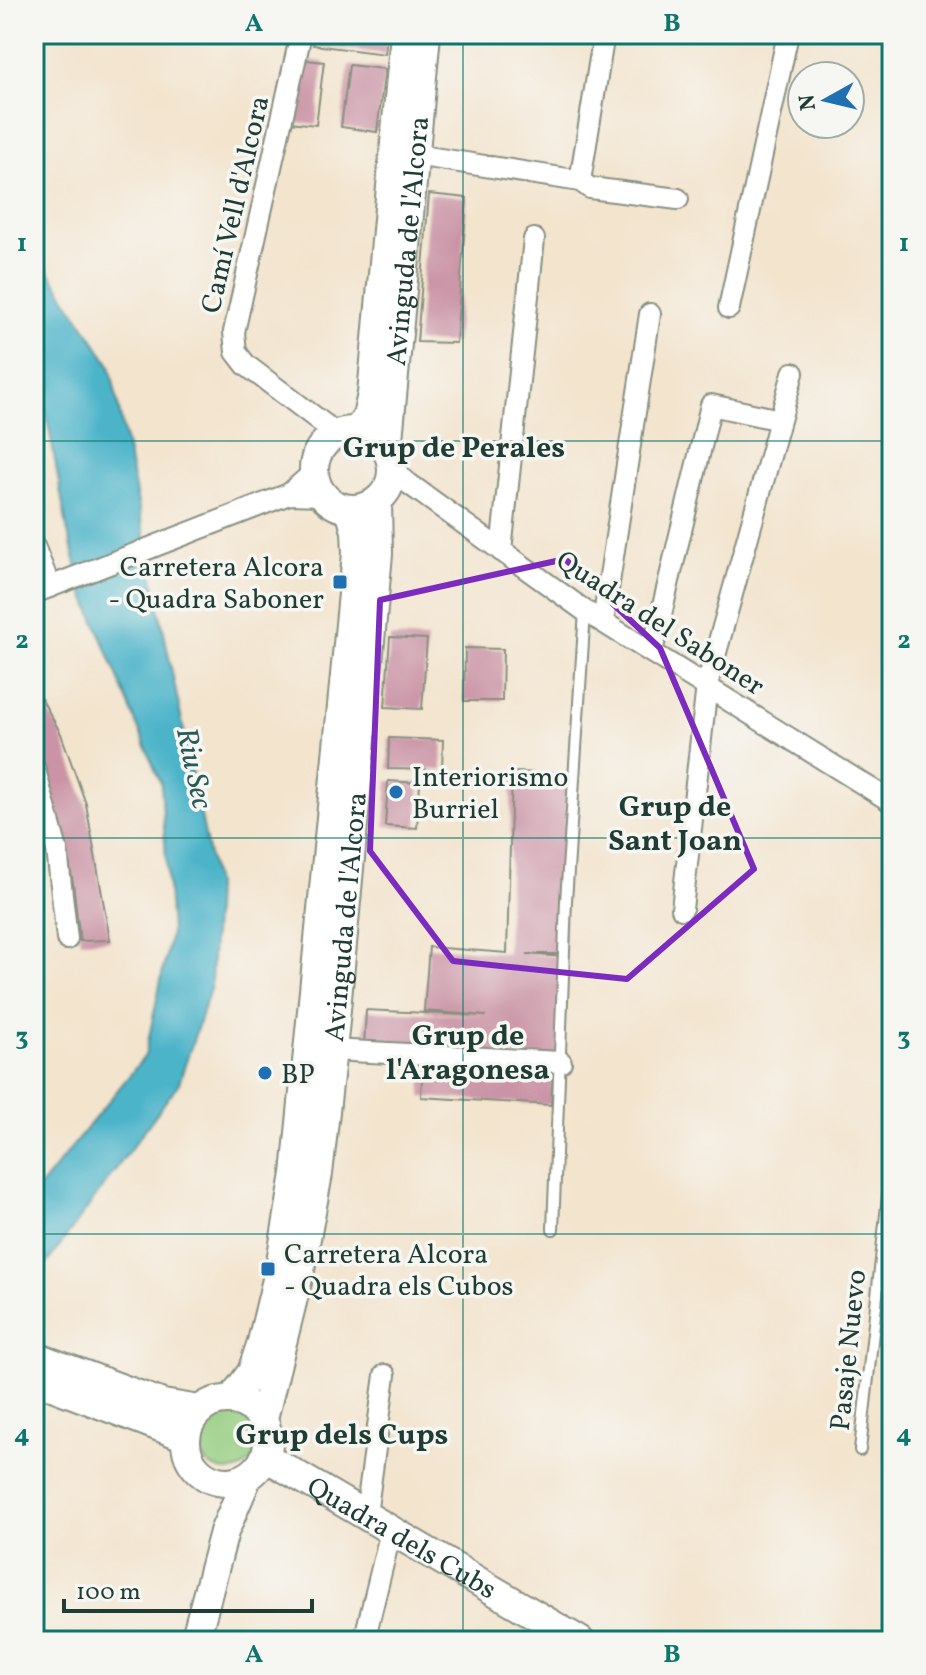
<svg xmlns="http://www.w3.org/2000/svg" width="926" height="1675" viewBox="0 0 926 1675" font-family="Vollkorn,serif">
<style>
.green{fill:#94cd80;stroke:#5a855a;stroke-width:2}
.water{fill:#4bb4c9;stroke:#35787e;stroke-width:2}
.building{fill:#ca94a6}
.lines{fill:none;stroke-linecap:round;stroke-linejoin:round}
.lane-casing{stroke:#899081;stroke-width:14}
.street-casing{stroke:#899081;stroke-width:24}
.secondary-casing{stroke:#899081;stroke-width:32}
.lane{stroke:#fff;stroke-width:10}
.street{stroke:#fff;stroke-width:20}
.secondary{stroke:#fff;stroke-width:28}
.marked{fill:none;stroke:#7b2cbf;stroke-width:6;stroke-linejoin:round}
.grid{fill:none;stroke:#0f766e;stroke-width:2;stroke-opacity:0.55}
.poi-dot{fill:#1f6fb2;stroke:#f6f6f2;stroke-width:3}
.labels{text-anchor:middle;stroke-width:7;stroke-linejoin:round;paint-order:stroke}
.street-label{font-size:28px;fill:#1f3d34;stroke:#f6f6f2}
.poi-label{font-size:28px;fill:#1f3d34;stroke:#f6f6f2;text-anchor:start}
.neighbourhood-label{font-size:30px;font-weight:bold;fill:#1f3d34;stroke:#f6f6f2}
.water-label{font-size:30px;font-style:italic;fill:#2a5b59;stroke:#f6f6f2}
.neatline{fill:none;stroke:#0f766e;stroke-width:3}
.grid-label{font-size:26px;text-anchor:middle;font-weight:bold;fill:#0f766e}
</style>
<rect width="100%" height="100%" fill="#f6f6f2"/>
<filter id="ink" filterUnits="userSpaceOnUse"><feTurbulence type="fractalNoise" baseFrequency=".0125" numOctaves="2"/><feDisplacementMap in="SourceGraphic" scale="16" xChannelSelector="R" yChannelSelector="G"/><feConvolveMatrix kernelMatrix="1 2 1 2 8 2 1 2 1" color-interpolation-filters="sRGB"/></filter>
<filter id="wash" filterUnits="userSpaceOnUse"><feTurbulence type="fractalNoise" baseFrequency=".006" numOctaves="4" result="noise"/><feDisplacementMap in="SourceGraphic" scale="32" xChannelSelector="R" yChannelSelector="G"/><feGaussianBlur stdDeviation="1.8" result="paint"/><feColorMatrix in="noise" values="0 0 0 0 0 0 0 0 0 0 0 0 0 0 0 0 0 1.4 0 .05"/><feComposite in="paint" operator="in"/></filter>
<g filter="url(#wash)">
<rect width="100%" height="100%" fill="#f3e4ce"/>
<path class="green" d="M197 1440a31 31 0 1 1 62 0a31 31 0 1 1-62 0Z"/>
<path class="water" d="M 34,249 L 110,365 L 215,885 L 211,986 L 179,1083 L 34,1281 L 34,1194 L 145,1056 L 171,932 L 161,784 L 82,589 L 67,528 L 34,343 Z"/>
<g id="blocks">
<path class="building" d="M 315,34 L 387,34 L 385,54 L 313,45 Z
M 298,59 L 324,62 L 316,125 L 290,122 Z
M 349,65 L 385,69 L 377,132 L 341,127 Z
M 429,194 L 467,198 L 456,343 L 417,342 Z
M 390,637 L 427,639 L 422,709 L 385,707 Z
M 465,648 L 503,649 L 502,701 L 464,701 Z
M 41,698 L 61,734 L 86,804 L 110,940 L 80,941 L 73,883 L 61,823 L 45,765 L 34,744 L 34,699 Z
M 389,738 L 443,740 L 442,770 L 388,769 Z
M 512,772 L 568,774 L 564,954 L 527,954 L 564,957 L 557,1057 L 364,1046 L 366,1010 L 486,1016 L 424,1011 L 429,947 L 507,953 Z
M 388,781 L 420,783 L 417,828 L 385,826 Z
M 423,1058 L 553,1065 L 551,1105 L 421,1097 Z"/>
</g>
</g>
<g filter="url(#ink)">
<use href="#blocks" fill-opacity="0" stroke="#899081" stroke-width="2"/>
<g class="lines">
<defs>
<path id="lane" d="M 553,1229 L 566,901 L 585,611
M 860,1450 L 892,1160"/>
<path id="street" d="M 301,34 L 234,332 L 236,352 L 246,365 L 337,434
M 415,155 L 580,181 L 590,188 L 678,199
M 580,181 L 604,34
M 729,308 L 788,34
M 393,468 L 405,481 L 585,611 L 892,802
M 289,494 L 322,495
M 34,546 L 50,587
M 501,551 L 534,239
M 34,593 L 289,494 L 314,472
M 603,622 L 650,314
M 652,652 L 711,405 L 780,420
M 34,767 L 57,850 L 67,939
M 682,909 L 707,685 L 793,373
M 331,1050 L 561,1062
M 366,1515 L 385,1375
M 364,1641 L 391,1531"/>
<g id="secondary">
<circle cx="353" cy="470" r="39"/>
<path d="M 357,431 L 367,417 L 372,394 L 405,34"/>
<path id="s1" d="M 387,450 L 426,34"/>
<path d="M 34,1356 L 163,1404 L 200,1410"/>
<path d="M 34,1379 L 186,1437"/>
<path d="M 232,1399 L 252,1372 L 262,1342 L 280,1267 L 296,1174 L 357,553 L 356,531 L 350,510"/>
<circle cx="227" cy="1441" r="41"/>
<path id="s2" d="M 263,1419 L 300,1270 L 318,1174 L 334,1031 L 378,554 L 377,502"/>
<path id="s3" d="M 266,1457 L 580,1641"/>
<path d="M 195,1641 L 224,1532 L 247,1478"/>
</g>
</defs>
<use href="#lane" class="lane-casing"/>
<use href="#street" class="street-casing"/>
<use href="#secondary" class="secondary-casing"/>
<use href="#lane" class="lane"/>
<use href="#street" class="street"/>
<use href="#secondary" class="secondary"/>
</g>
</g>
<path class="marked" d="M 565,559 L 660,648 L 754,869 L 627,979 L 453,961 L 370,851 L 380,600 Z"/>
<path class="grid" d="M 463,34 L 463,1641M 34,441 L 892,441M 34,838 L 892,838M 34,1234 L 892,1234"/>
<g class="poi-dot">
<rect x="332" y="574" width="16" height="16" rx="4"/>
<circle cx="396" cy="792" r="8"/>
<circle cx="265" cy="1073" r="8"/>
<rect x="260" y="1261" width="16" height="16" rx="4"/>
</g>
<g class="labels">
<g class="street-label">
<text transform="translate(234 204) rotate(-77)" y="10">Camí Vell d'Alcora</text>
<text dy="10" stroke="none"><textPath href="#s1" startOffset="210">Avinguda de l'Alcora</textPath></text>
<text transform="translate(661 622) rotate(33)" y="10">Quadra del Saboner</text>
<text dy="10" stroke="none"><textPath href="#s2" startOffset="510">Avinguda de l'Alcora</textPath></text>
<text transform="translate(847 1350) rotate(-84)" y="10">Pasaje Nuevo</text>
<text dy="10" stroke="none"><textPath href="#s3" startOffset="158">Quadra dels Cubs</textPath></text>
</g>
<g class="poi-label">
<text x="324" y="576" text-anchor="end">Carretera Alcora<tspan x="324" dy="32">- Quadra Saboner</tspan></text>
<text x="412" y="786">Interiorismo<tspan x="412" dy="32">Burriel</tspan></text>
<text x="281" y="1083">BP</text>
<text x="284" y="1263">Carretera Alcora<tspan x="284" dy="32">- Quadra els Cubos</tspan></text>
</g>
<g class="neighbourhood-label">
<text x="454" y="457">Grup de Perales</text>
<text x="675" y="816">Grup de<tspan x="675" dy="34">Sant Joan</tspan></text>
<text x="468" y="1045">Grup de<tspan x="468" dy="34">l'Aragonesa</tspan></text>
<text x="342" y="1444">Grup dels Cups</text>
</g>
<g class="water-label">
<text transform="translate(195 768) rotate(78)" y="10">Riu Sec</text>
</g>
</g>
<rect width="926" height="1675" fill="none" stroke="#f6f6f2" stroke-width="88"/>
<g transform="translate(826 100) rotate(262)"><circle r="38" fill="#f6f6f2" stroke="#a0aca6" stroke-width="2"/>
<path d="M0-6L14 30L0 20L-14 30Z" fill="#1f6fb2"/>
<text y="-12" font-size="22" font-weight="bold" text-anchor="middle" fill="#1f3d34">N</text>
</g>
<path d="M64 1599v12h248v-12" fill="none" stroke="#1f3d34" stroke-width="4"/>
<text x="76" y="1599" font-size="24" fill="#1f3d34" stroke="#f6f6f2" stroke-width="6" paint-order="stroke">100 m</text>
<rect x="44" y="44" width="838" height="1587" class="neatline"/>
<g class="grid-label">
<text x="254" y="31">A</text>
<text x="672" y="31">B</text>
<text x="22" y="251">1</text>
<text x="904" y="251">1</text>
<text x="22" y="648">2</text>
<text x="904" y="648">2</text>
<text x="22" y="1045">3</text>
<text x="904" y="1045">3</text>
<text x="22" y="1442">4</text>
<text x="904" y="1442">4</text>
<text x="254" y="1662">A</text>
<text x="672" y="1662">B</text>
</g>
</svg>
